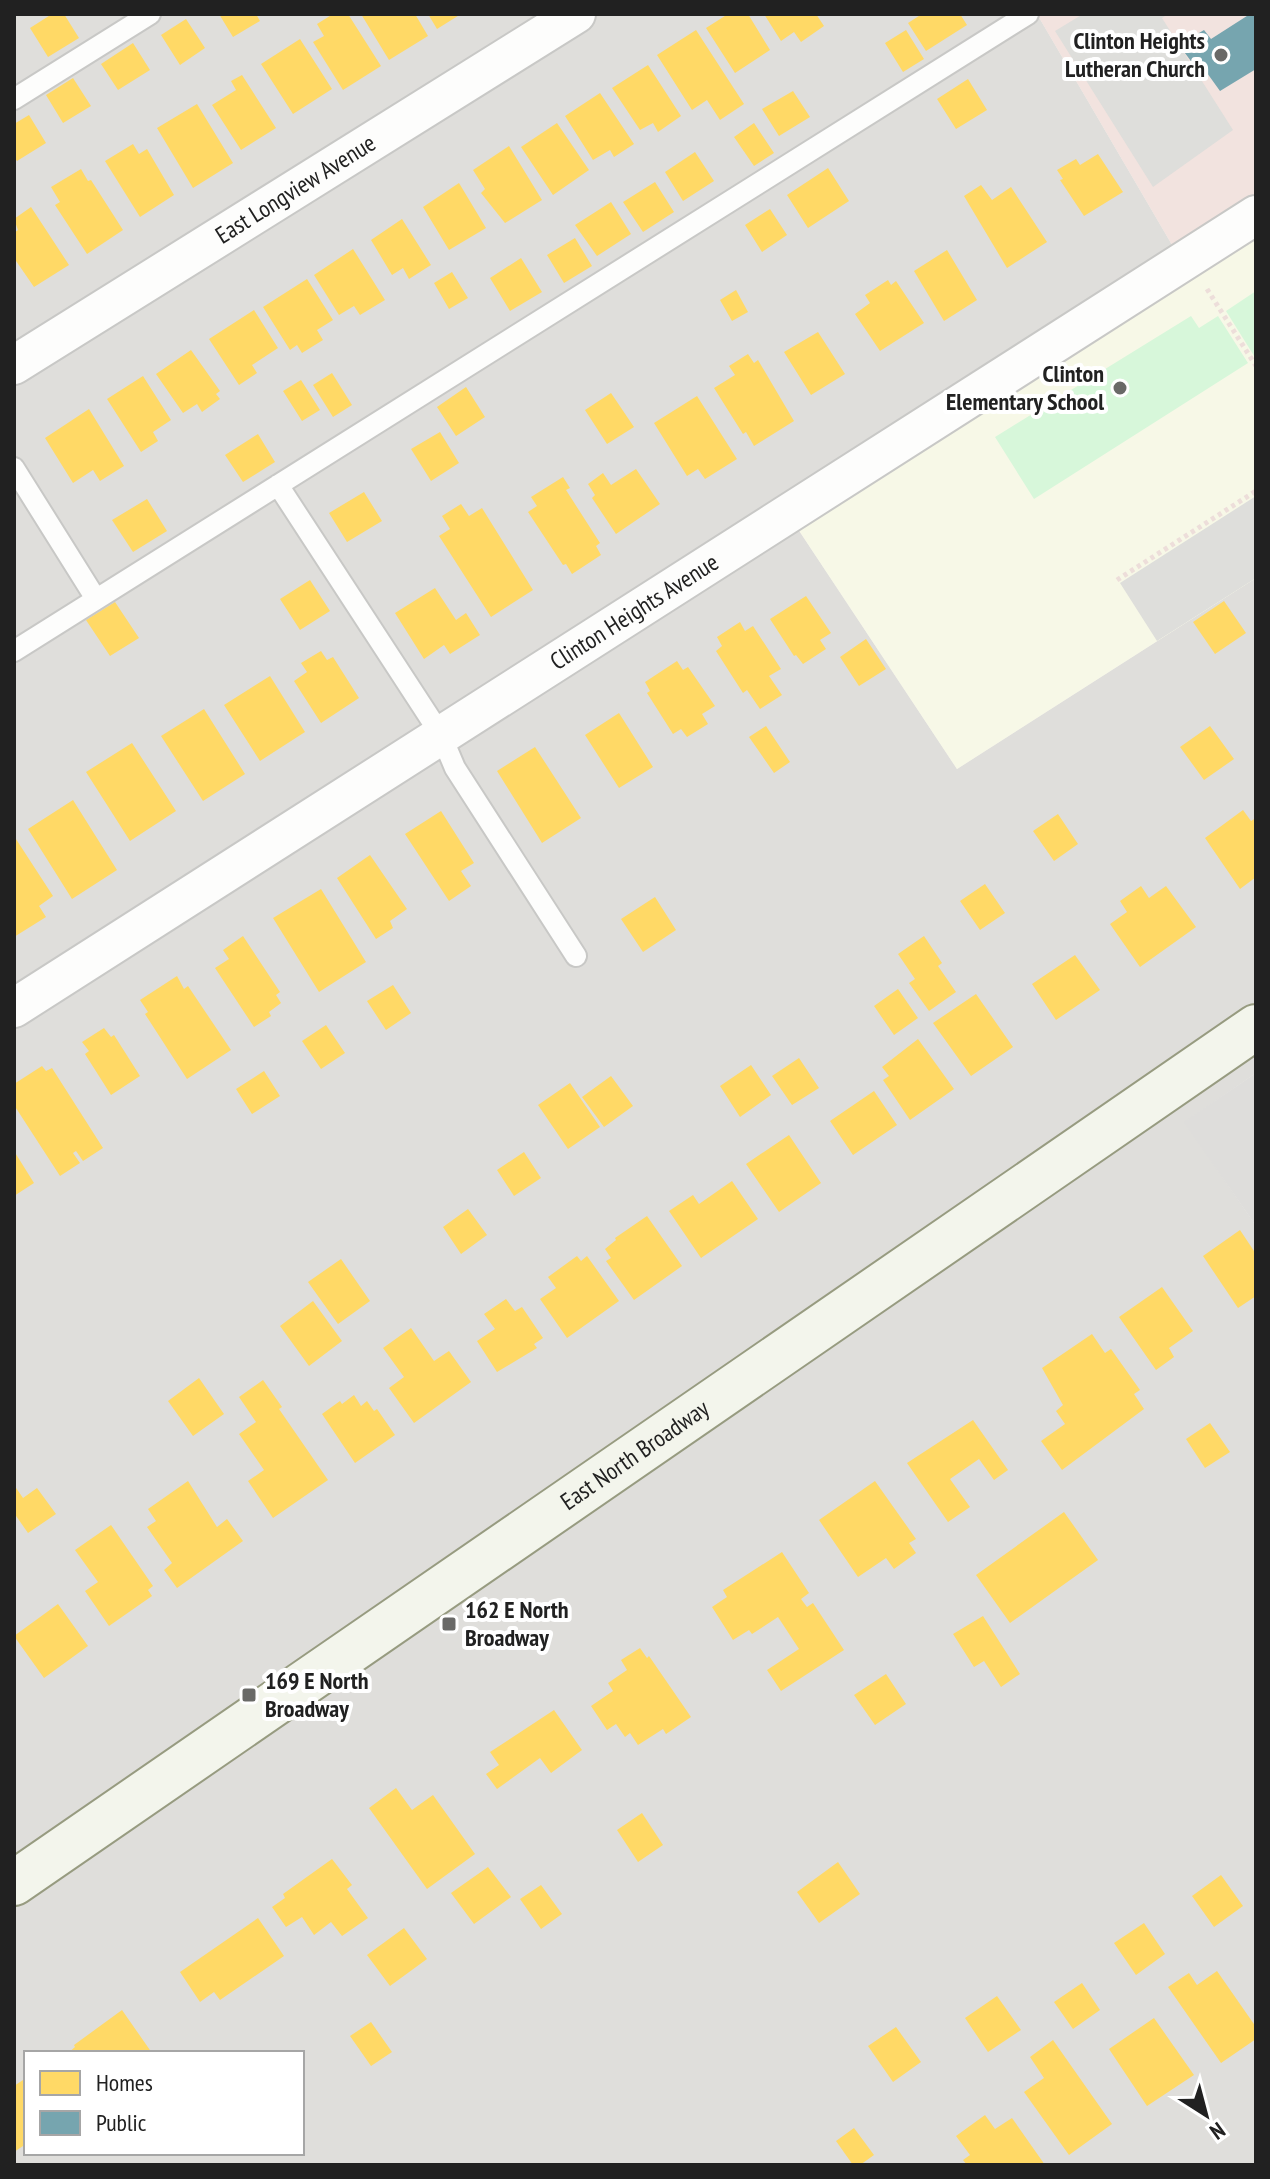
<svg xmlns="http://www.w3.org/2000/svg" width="1270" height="2179" viewBox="0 0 1270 2179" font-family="'PT Sans Narrow',sans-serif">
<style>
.residential{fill:#dfdedb;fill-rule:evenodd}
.commercial{fill:#f2e3df}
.education{fill:#f7f8e7}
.religious{fill:#dedddb}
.park{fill:#d7f7da}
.parking{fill:#dededb}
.homes{fill:#ffd966}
.public{fill:#76a5af}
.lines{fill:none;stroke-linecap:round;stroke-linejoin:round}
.service-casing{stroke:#c8c8c6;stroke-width:24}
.minor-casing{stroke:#c8c8c6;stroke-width:42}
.secondary-casing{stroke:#979b80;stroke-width:48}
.path{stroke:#eddeda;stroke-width:5;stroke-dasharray:4 4;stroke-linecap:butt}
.service{stroke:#fdfdfc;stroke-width:20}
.minor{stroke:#fdfdfc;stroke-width:38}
.secondary{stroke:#f3f5ec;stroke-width:44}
.poi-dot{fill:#696967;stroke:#fff;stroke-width:3}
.labels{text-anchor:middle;stroke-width:8;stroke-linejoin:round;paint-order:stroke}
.poi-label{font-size:24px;font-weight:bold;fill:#212121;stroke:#fff;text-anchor:end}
.street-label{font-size:24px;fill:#212121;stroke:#fff}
</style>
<rect width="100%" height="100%" fill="#f0efea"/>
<path class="residential" d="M 14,14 L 1037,14 L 1182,262 L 788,514 L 957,769 L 1256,578 L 1256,1073 L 1185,1122 L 1256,1226 L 1256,2165 L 14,2165 ZM 26,2053 L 302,2053 L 302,2153 L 26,2153 Z"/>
<path class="commercial" d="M 1037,14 L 1256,14 L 1256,215 L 1182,262 Z"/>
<path class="education" d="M 1256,215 L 1256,578 L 957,769 L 788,514 Z"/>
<path class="religious" d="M 1256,1073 L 1256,1226 L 1184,1122 Z"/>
<path class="park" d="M 1256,291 L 1256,359 L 1226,311 Z
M 1191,316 L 1199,328 L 1218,316 L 1248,363 L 1034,499 L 995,437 Z"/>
<path class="parking" d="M 1083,14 L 1168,14 L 1162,18 L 1233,130 L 1153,187 L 1055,31 Z
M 1256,496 L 1256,578 L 1157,641 L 1120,583 Z"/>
<path class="homes" d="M 52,14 L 64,14 L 79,38 L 48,57 L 30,28 Z
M 219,14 L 256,14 L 260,21 L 233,37 Z
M 333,14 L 348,14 L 381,66 L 343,90 L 313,42 L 324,36 L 317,24 Z
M 361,14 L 415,14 L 428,36 L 389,60 Z
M 428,14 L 461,14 L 437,29 Z
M 728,14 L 748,14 L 770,50 L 735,73 L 706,28 Z
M 764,14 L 816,14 L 824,26 L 801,42 L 794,32 L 781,41 Z
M 922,14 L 960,14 L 967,25 L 926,51 L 908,23 Z
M 186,19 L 205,48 L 180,65 L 161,35 Z
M 696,30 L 744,104 L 720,120 L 707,100 L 692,110 L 657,55 Z
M 906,30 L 924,59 L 903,72 L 885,43 Z
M 300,39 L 332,89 L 293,114 L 261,64 Z
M 133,43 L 150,70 L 118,90 L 101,64 Z
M 648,65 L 681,116 L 658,132 L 653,123 L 640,130 L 612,88 Z
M 242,75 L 276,128 L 241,150 L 212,105 L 236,90 L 231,81 Z
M 73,78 L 91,106 L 63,123 L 46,95 Z
M 968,79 L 987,110 L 956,129 L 937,99 Z
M 793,91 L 810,117 L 779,136 L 762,109 Z
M 600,93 L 634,144 L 614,157 L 610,150 L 593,160 L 565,116 Z
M 197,104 L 233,163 L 193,188 L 157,128 Z
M 29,115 L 46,143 L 17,161 L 14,157 L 14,124 Z
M 557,123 L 589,170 L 553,195 L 521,147 Z
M 754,123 L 774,153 L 754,166 L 734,137 Z
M 133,144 L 139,154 L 147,149 L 174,195 L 140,217 L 105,161 Z
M 509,146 L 542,200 L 505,223 L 481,193 L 485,189 L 473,170 Z
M 695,152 L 714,181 L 683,201 L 665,172 Z
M 1098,154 L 1123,192 L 1084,216 L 1060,180 L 1063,179 L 1057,170 L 1076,159 L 1080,165 Z
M 828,168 L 849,201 L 808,228 L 787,195 Z
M 81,169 L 88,181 L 91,180 L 123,230 L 87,254 L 55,205 L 60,202 L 51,187 Z
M 655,182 L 674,212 L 643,232 L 623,202 Z
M 459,183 L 486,228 L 449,250 L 423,207 Z
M 981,185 L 992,200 L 1011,187 L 1047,242 L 1007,268 L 964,196 Z
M 611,202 L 631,234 L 597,256 L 575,225 Z
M 31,207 L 69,265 L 34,287 L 14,258 L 14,233 L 18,230 L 14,219 Z
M 770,209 L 787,235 L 762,252 L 745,225 Z
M 402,219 L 431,265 L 409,279 L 403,268 L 392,275 L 371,240 Z
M 575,238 L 592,266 L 564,283 L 547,255 Z
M 353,249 L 385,300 L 360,315 L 354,306 L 339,315 L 314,275 Z
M 947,250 L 977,300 L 944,321 L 914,271 Z
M 521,258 L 542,292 L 510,311 L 490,278 Z
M 452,272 L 468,298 L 449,309 L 434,283 Z
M 307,279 L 333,320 L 317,330 L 323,340 L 302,353 L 297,345 L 290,350 L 263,307 Z
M 888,280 L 891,285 L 896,281 L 924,323 L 880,351 L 855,314 L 870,303 L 865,295 Z
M 736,290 L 748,312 L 732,321 L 720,300 Z
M 254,310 L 278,348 L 252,365 L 257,373 L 239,385 L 209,339 Z
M 818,332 L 845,374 L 811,395 L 784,352 Z
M 191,350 L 220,391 L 216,394 L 220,399 L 202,412 L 197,404 L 183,413 L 156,374 Z
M 748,354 L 754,363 L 758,360 L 794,421 L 754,446 L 746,432 L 743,434 L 714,388 L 735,375 L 729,366 Z
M 332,373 L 352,405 L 333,417 L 313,385 Z
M 143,376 L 171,420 L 153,432 L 158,441 L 141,452 L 107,399 Z
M 301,380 L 320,410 L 302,421 L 283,391 Z
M 466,387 L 485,417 L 456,436 L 437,407 Z
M 611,393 L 634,427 L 607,444 L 585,410 Z
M 697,396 L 737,459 L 705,479 L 698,469 L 687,476 L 654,423 Z
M 89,409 L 124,466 L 100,481 L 93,470 L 73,483 L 45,438 Z
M 440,432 L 459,463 L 431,481 L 411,449 Z
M 258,434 L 275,462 L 243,482 L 225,455 Z
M 636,469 L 660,504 L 616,534 L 592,498 L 595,495 L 588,484 L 603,473 L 611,485 Z
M 563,477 L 570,488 L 566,490 L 600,543 L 596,546 L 601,555 L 572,574 L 566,564 L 563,565 L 528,512 L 537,506 L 531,497 Z
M 364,492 L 382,521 L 347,542 L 329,513 Z
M 147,499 L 167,531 L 133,552 L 112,520 Z
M 461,504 L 469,516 L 482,508 L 533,590 L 491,617 L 439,536 L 450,529 L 442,516 Z
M 310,580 L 330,611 L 300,630 L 280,599 Z
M 435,588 L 456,620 L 466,613 L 480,635 L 450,654 L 444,645 L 424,659 L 395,613 Z
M 806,596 L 831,633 L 820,640 L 826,649 L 803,664 L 796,655 L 794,656 L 770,619 Z
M 1224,601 L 1246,633 L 1215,654 L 1193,622 Z
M 115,602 L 139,638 L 110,656 L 86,620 Z
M 740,622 L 745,631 L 753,626 L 781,669 L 769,676 L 782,695 L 760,709 L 747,690 L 743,693 L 716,651 L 722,646 L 717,637 Z
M 866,639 L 886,669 L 859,686 L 840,657 Z
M 321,651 L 327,660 L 333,657 L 359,698 L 321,723 L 294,681 L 307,672 L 301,663 Z
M 677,661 L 683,670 L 688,667 L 715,706 L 702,714 L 708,724 L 687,737 L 681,729 L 673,734 L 647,693 L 650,691 L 645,682 Z
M 270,676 L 305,732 L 260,761 L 224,705 Z
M 204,709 L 245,774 L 203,801 L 161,736 Z
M 619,713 L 653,767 L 619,788 L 585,735 Z
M 766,726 L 790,762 L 774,773 L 749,737 Z
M 1210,726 L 1234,759 L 1204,780 L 1180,747 Z
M 132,743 L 176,811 L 130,841 L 86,772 Z
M 535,747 L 581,818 L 542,843 L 497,771 Z
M 73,800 L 117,870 L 72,899 L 28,829 Z
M 1243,810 L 1251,821 L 1256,818 L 1256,877 L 1240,889 L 1205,838 Z
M 441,811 L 474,863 L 461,871 L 471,886 L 449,901 L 405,834 Z
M 1058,814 L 1078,844 L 1054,861 L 1033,831 Z
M 14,836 L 53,896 L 39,906 L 46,917 L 14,937 Z
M 370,855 L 407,909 L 390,921 L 393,928 L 376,939 L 337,878 Z
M 985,884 L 1005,913 L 980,930 L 960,901 Z
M 1141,886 L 1149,898 L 1166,886 L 1196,927 L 1140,967 L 1110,924 L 1127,912 L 1120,901 Z
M 321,889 L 366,962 L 319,992 L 273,918 Z
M 655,897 L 676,930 L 643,952 L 621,919 Z
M 243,936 L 280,992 L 276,995 L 281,1003 L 269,1012 L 271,1016 L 254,1027 L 215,968 L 229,959 L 223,950 Z
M 924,936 L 942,963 L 938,966 L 956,992 L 929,1011 L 909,983 L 915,979 L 898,954 Z
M 1075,955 L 1100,990 L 1056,1020 L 1032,984 Z
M 177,976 L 184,989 L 188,986 L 231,1050 L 187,1079 L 145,1014 L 148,1012 L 140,1000 Z
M 393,985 L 411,1013 L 386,1030 L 367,1001 Z
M 898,989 L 918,1018 L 894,1035 L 874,1006 Z
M 976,994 L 1013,1047 L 971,1076 L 933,1023 Z
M 326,1025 L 345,1053 L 321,1069 L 302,1041 Z
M 104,1028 L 111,1037 L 114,1035 L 140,1076 L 111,1095 L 85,1054 L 89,1051 L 82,1042 Z
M 918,1039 L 954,1089 L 910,1120 L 883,1080 L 889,1076 L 882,1067 Z
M 799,1058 L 819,1088 L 792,1105 L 772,1076 Z
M 751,1065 L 771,1095 L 740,1117 L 720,1086 Z
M 42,1066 L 46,1071 L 52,1068 L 103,1148 L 83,1161 L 76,1151 L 73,1153 L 80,1163 L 60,1176 L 14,1105 L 14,1084 Z
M 264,1071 L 280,1096 L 252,1114 L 236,1089 Z
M 611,1076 L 633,1106 L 604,1127 L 582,1097 Z
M 570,1083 L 600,1127 L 568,1149 L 538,1105 Z
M 874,1091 L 897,1125 L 853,1155 L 830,1121 Z
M 789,1135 L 821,1183 L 779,1212 L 746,1164 Z
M 14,1151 L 34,1183 L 14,1196 Z
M 524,1152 L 541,1178 L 514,1196 L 497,1170 Z
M 732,1181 L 758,1219 L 701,1258 L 669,1211 L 693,1195 L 699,1204 Z
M 468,1209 L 487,1235 L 461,1254 L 443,1227 Z
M 647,1216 L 682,1266 L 634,1300 L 606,1261 L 611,1258 L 605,1249 L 616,1240 L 615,1238 Z
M 1240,1230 L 1256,1254 L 1256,1296 L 1238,1308 L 1203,1256 Z
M 577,1256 L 581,1261 L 587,1256 L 619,1301 L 567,1338 L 540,1299 L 556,1288 L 548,1277 Z
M 341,1259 L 370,1301 L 338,1324 L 308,1282 Z
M 1162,1287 L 1193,1331 L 1169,1348 L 1174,1357 L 1156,1370 L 1119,1317 Z
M 506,1299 L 515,1311 L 522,1307 L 543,1338 L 534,1344 L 537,1348 L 497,1372 L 477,1341 L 495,1329 L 484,1314 Z
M 313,1301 L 342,1341 L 309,1366 L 280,1326 Z
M 411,1328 L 434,1361 L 449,1351 L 471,1382 L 414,1423 L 389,1388 L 404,1377 L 383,1348 Z
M 1092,1334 L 1105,1353 L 1111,1349 L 1140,1390 L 1134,1394 L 1144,1409 L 1062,1470 L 1041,1441 L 1065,1424 L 1056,1411 L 1063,1405 L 1042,1368 Z
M 199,1378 L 224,1414 L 193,1436 L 168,1401 Z
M 263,1380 L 282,1407 L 279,1409 L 328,1480 L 273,1518 L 248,1481 L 264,1470 L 239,1434 L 256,1422 L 239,1397 Z
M 354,1395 L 361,1406 L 367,1401 L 374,1411 L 377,1409 L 395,1435 L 355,1463 L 322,1414 L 340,1401 L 342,1404 Z
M 973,1420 L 1008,1470 L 994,1480 L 979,1459 L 950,1479 L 970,1507 L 948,1522 L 907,1463 Z
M 1210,1423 L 1230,1452 L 1205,1468 L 1186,1439 Z
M 188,1481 L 217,1527 L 227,1519 L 243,1541 L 177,1588 L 164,1570 L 172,1563 L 147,1527 L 156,1521 L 148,1509 Z
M 875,1481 L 916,1539 L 909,1543 L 916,1553 L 894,1569 L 886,1558 L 858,1577 L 819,1520 Z
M 14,1485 L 23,1498 L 37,1488 L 56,1514 L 28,1533 L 14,1513 Z
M 1064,1512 L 1098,1560 L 1010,1623 L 976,1575 Z
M 111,1525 L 153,1586 L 148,1590 L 152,1596 L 109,1626 L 85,1591 L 98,1582 L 75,1550 Z
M 782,1552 L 809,1593 L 801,1599 L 807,1607 L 813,1603 L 844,1650 L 781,1691 L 767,1670 L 799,1649 L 778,1617 L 752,1634 L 749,1630 L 733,1640 L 712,1607 L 727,1597 L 723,1590 Z
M 58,1604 L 88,1646 L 44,1678 L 14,1636 Z
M 983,1616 L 1020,1674 L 1001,1687 L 984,1661 L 974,1667 L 953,1634 Z
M 640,1648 L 647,1658 L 649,1656 L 691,1717 L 666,1734 L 663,1729 L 638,1745 L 630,1733 L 625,1737 L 616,1724 L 607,1730 L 591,1706 L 613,1691 L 608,1683 L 627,1670 L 621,1660 Z
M 886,1674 L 906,1704 L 875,1725 L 854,1695 Z
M 554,1710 L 582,1750 L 551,1773 L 540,1758 L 497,1789 L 486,1774 L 499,1765 L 490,1752 Z
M 396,1788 L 412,1810 L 433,1795 L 475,1854 L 427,1889 L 369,1808 Z
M 642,1813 L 663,1845 L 638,1862 L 617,1830 Z
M 332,1859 L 352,1885 L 347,1889 L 368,1918 L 342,1936 L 331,1922 L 314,1935 L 302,1917 L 286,1927 L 272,1907 L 285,1898 L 283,1894 Z
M 838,1862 L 860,1894 L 819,1923 L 797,1892 Z
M 488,1867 L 511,1897 L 474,1924 L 451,1893 Z
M 1221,1875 L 1243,1906 L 1214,1927 L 1192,1896 Z
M 541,1885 L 562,1914 L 541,1929 L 520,1899 Z
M 258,1918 L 284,1956 L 220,2000 L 214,1992 L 200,2002 L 180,1972 Z
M 1144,1923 L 1165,1954 L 1136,1975 L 1114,1943 Z
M 404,1928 L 427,1959 L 390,1986 L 367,1955 Z
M 1217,1971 L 1256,2027 L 1256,2039 L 1221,2063 L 1168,1987 L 1189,1973 L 1197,1985 Z
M 1082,1983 L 1100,2010 L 1073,2029 L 1054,2002 Z
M 997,1996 L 1021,2030 L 988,2052 L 965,2018 Z
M 122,2010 L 152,2053 L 68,2053 L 75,2047 L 74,2045 Z
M 1154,2018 L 1194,2075 L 1147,2106 L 1109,2049 Z
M 371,2022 L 392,2052 L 371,2066 L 350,2036 Z
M 896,2027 L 921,2062 L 893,2082 L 868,2046 Z
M 1053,2040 L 1112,2124 L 1069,2155 L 1024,2092 L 1044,2078 L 1030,2057 Z
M 26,2078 L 26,2144 L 14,2152 L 14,2086 Z
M 985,2115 L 995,2129 L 1012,2118 L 1045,2165 L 967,2165 L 963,2160 L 970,2155 L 956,2136 Z
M 854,2128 L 874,2155 L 860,2165 L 853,2165 L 836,2141 Z"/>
<path class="public" d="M 1250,14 L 1256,14 L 1256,69 L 1220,91 L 1202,66 L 1196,68 L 1179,45 L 1204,30 L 1211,39 Z"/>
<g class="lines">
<defs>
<path id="service" d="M 14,99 L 150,14
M 14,468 L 96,599
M 278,485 L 441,735 L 455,768 L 576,956
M 14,651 L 1028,14"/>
<g id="minor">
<path id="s1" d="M 14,365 L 576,14"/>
<path id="s2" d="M 14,1008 L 1256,215"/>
</g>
<g id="secondary">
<path id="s3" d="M 14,1883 L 1256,1027"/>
</g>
</defs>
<use href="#service" class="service-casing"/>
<use href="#minor" class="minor-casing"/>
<use href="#secondary" class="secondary-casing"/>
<path class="path" d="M 1207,289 L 1256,366
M 1117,580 L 1256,491"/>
<use href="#service" class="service"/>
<use href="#minor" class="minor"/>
<use href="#secondary" class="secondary"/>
</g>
<g class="poi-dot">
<circle cx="1221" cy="55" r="8"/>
<circle cx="1120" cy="388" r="8"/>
<rect x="441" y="1616" width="16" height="16" rx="4"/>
<rect x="241" y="1687" width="16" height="16" rx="4"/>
</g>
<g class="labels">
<g class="poi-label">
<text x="1205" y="49">Clinton Heights<tspan x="1205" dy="28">Lutheran Church</tspan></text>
<text x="1104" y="382">Clinton<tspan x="1104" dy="28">Elementary School</tspan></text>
<text x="465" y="1618" text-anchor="start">162 E North<tspan x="465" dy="28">Broadway</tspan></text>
<text x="265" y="1689" text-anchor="start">169 E North<tspan x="265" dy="28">Broadway</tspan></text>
</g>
<g class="street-label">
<text dy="8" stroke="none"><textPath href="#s1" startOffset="332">East Longview Avenue</textPath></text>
<text dy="8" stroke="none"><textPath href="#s2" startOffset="736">Clinton Heights Avenue</textPath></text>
<text dy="8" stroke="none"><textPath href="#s3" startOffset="754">East North Broadway</textPath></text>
</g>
</g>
<rect width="1270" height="2179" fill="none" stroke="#212121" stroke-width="32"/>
<rect x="24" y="2051" width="280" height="104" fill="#ffffff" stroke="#a6a6a6" stroke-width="2"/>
<rect x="40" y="2071" width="40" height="24" fill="#ffd966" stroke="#a6a6a6" stroke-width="2"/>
<text x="96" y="2091" font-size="24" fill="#212121">Homes</text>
<rect x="40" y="2111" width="40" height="24" fill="#76a5af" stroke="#a6a6a6" stroke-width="2"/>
<text x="96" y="2131" font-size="24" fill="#212121">Public</text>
<g transform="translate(1206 2115) rotate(144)" stroke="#ffffff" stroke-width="6" paint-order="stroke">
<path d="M0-6L14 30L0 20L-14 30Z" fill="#212121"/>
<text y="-12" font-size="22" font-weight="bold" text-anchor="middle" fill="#212121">N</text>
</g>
</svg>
